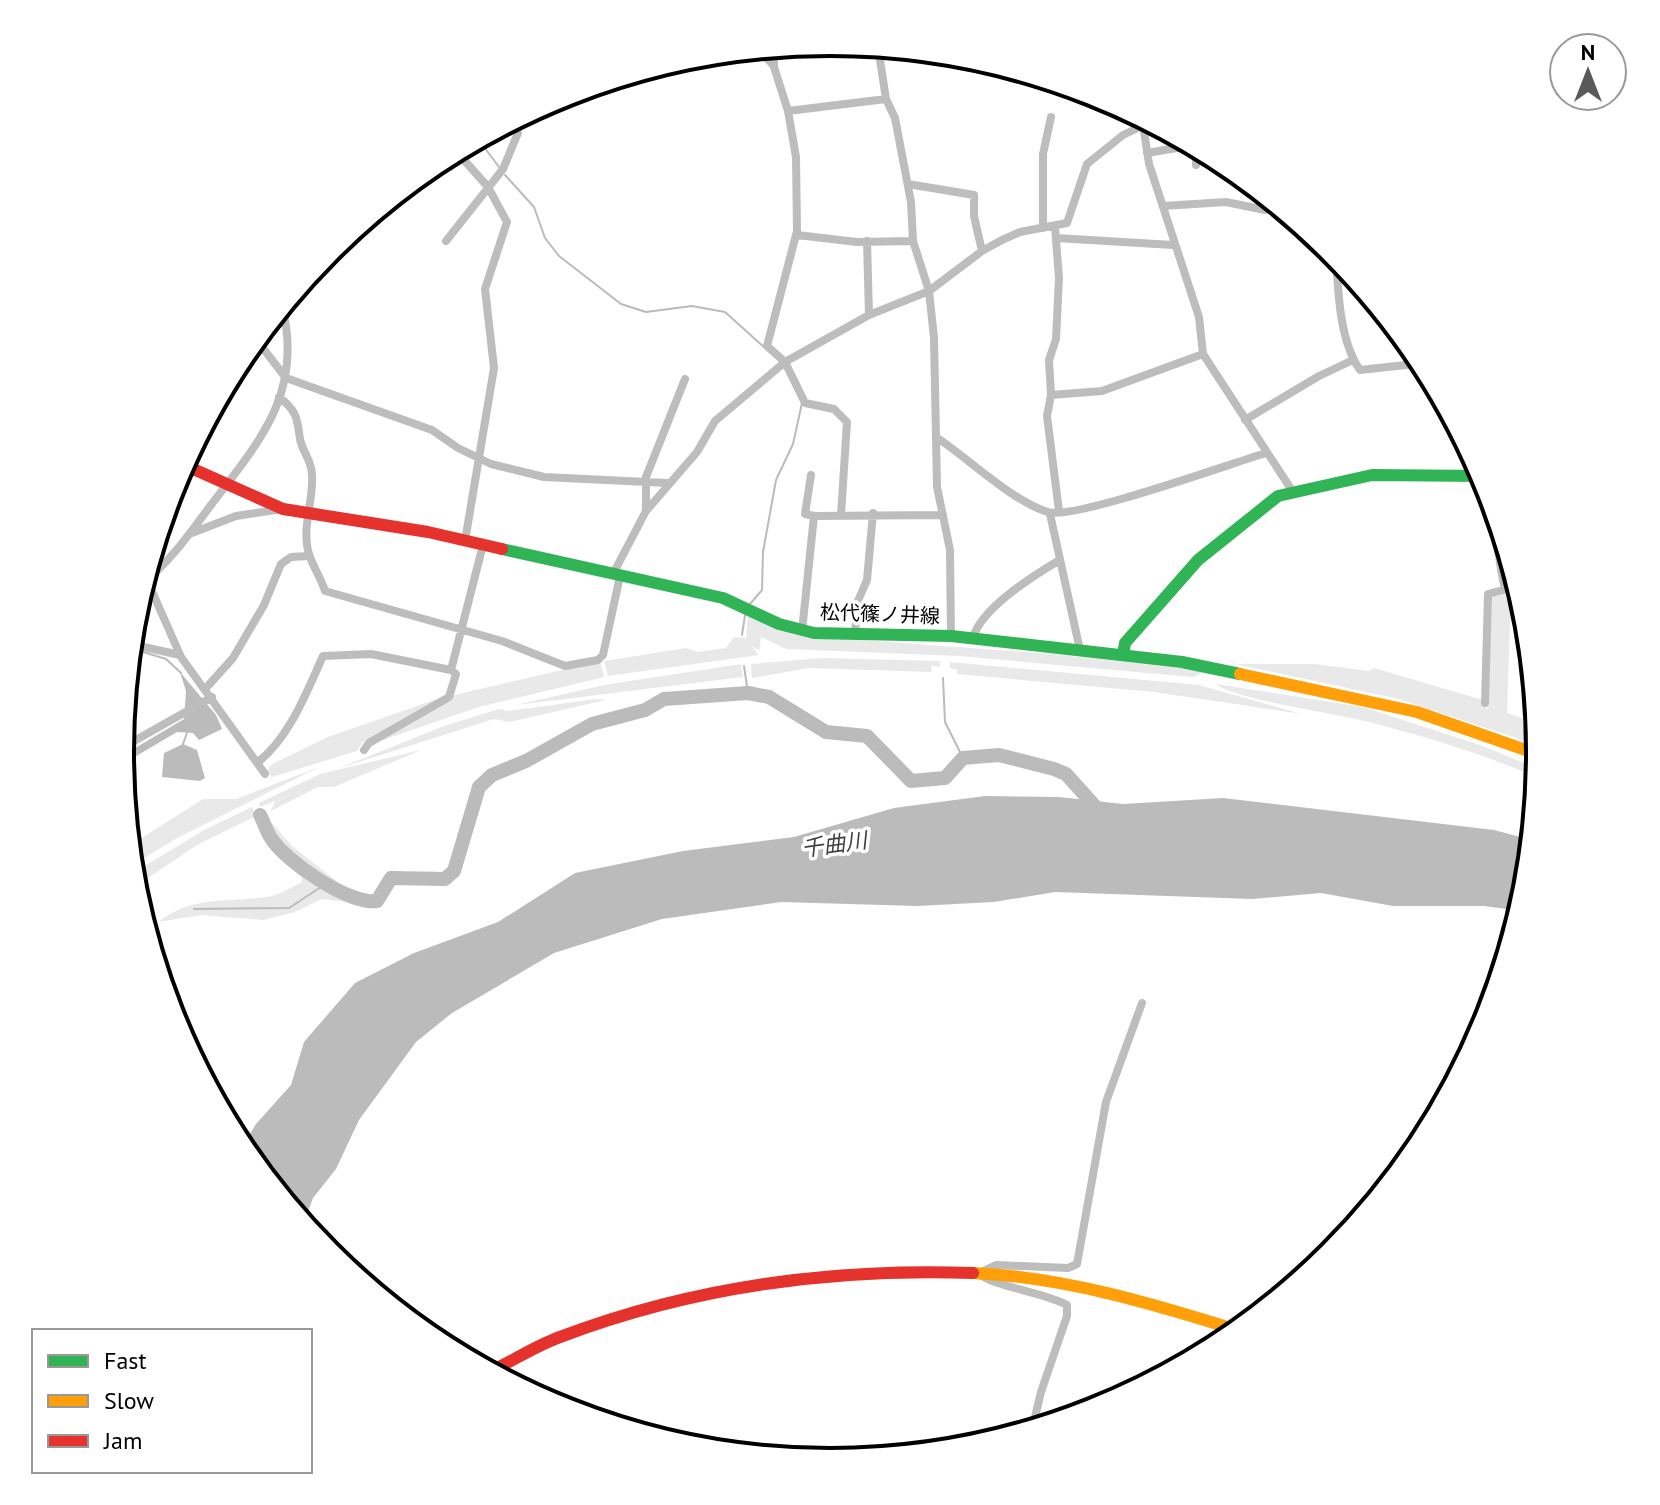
<svg xmlns="http://www.w3.org/2000/svg" width="1660" height="1505" viewBox="0 0 1660 1505" font-family="'PT Sans','Noto Sans JP',sans-serif">
<style>
.green{fill:#e9e9e9}
.water{fill:#bbb}
.lines{fill:none;stroke-linecap:round;stroke-linejoin:round}
.stream{stroke:#bbb;stroke-width:2}
.river{stroke:#bbb;stroke-width:14}
.street{stroke:#bdbdbd;stroke-width:8}
.fast{stroke:#30b455;stroke-width:12}
.slow{stroke:#ff9f0a;stroke-width:12}
.jam{stroke:#e5322d;stroke-width:12}
.labels{text-anchor:middle;stroke-width:7;stroke-linejoin:round;paint-order:stroke}
.street-label{font-size:20px;fill:#000;stroke:#fff}
.water-label{font-size:22px;font-style:italic;fill:#3f3f3f;stroke:#fff}
.rim{fill:none;stroke:#000;stroke-width:4}
</style>
<rect width="100%" height="100%" fill="#fff"/>
<path class="green" d="M 1519,588 L 1520,593 L 1511,594 L 1507,713 L 1538,724 L 1540,746 L 1399,699 L 1235,664 L 1315,664 L 1369,671 L 1374,668 L 1483,700 L 1487,710 L 1491,595 Z
M 748,615 L 795,635 L 1053,654 L 1205,671 L 1194,677 L 1181,676 L 959,656 L 786,649 L 761,637 L 759,651 L 751,645 L 759,655 L 608,676 L 604,661 L 686,648 L 698,652 L 726,648 L 734,637 L 746,638 Z
M 822,658 L 940,661 L 940,667 L 931,666 L 932,672 L 809,668 L 752,678 L 751,664 Z
M 600,661 L 604,677 L 479,707 L 374,743 L 454,695 Z
M 950,662 L 1199,685 L 1302,714 L 1154,692 L 957,674 L 957,670 L 950,668 Z
M 741,664 L 743,677 L 516,705 L 604,685 Z
M 1216,684 L 1363,707 L 1477,744 L 1539,769 L 1538,778 C 1484,754 1426,737 1369,722 C 1340,714 1232,699 1216,684 Z
M 443,697 L 362,743 L 357,751 L 272,777 L 267,771 L 272,764 L 328,737 Z
M 596,699 L 606,700 L 509,722 L 494,719 L 337,769 L 444,726 L 499,709 L 508,711 Z
M 421,750 L 334,787 L 318,787 L 271,811 L 275,801 L 260,807 L 259,803 L 320,774 Z
M 319,767 L 177,838 L 131,866 L 129,846 L 203,799 L 236,799 Z
M 252,807 L 256,816 L 197,845 L 133,888 L 131,874 L 206,829 Z
M 264,814 L 293,847 L 339,883 L 346,902 L 322,899 L 295,912 L 263,920 L 201,915 L 158,922 C 193,895 227,903 267,897 C 279,895 292,887 302,882 C 304,863 279,855 270,841 C 265,834 261,825 258,816 Z"/>
<path class="water" d="M 180,672 L 216,715 L 222,729 L 199,740 L 193,733 L 177,732 L 121,765 L 120,757 L 184,719 L 186,691 Z
M 183,744 L 197,750 L 205,778 L 200,781 L 162,777 L 164,753 Z
M 985,796 L 1059,797 L 1123,804 L 1223,798 L 1494,830 L 1532,840 L 1527,892 L 1521,911 L 1484,906 L 1393,906 L 1321,893 L 1252,899 L 1055,892 L 994,902 L 917,906 L 781,902 L 662,919 L 554,953 L 452,1013 L 416,1042 L 359,1120 L 336,1169 L 313,1198 L 303,1225 L 241,1149 L 256,1124 L 291,1085 L 304,1042 L 355,983 L 414,953 L 498,922 L 575,873 L 683,851 L 794,837 L 894,808 Z"/>
<g class="lines">
<path class="stream" d="M 478,139 L 499,167
M 505,175 L 534,207 L 545,238 L 559,256 L 621,304 L 646,312 L 692,306 L 725,312 L 765,348
M 750,604 L 762,590 L 763,552 L 776,480 L 793,444 L 802,403
M 742,635 L 745,615
M 130,648 L 166,659 L 181,673
M 744,666 L 748,693
M 943,678 L 945,722 L 963,758
M 183,744 L 188,730
M 194,909 L 289,908 L 324,885"/>
<path class="river" d="M 260,815 C 264,822 266,831 271,838 C 285,861 349,905 377,901 L 391,878 L 445,879 L 454,871 L 479,787 L 492,775 L 526,761 L 592,724 L 645,710 L 664,699 L 748,693 L 769,697 L 826,732 L 867,736 L 911,781 L 945,778 L 963,758 L 999,755 L 1054,769 L 1066,774 L 1101,813"/>
<path class="street" d="M 774,47 L 774,67 L 788,111 L 796,157 L 797,231 L 767,346 L 785,362 L 805,403 L 834,409 L 847,422 L 841,515
M 878,47 L 886,99 L 895,118 L 911,202 L 913,241 L 929,291 L 934,338 L 937,487 L 950,550 L 951,636
M 758,49 L 774,66
M 788,111 L 886,99
M 1142,118 L 1149,164 L 1199,317 L 1203,354 L 1293,492
M 456,151 L 488,187 L 507,222 L 485,289 L 494,368 L 465,541
M 1147,153 L 1194,145
M 1196,165 L 1196,147
M 908,184 L 974,195 L 974,216 L 982,251
M 1163,206 L 1226,202 L 1265,210 L 1279,206
M 1055,227 L 1059,278 L 1056,339 L 1049,360 L 1051,395 L 1047,416 L 1059,511
M 1043,228 L 1043,154 L 1051,117
M 797,235 L 857,242 L 913,241
M 1056,238 L 1173,245
M 446,241 L 503,169 L 518,133 L 512,121
M 867,241 L 869,315
M 1336,255 C 1338,290 1339,340 1360,370 L 1424,363
M 255,338 L 286,378 L 432,430 L 458,448 L 491,464 L 544,477 L 668,483
M 1051,395 L 1102,391 L 1203,354
M 279,397 C 297,411 297,418 300,439 C 302,451 312,461 312,475 C 314,500 300,531 310,557 C 314,568 321,579 325,591 L 502,641 L 565,666 L 598,660 L 603,655 L 620,576
M 1245,420 L 1319,376 L 1353,360
M 936,437 C 968,458 1013,502 1048,512 C 1074,520 1229,464 1266,453
M 811,475 L 805,514 L 814,516
M 1490,492 C 1497,525 1497,557 1505,589
M 646,510 L 646,477 L 685,379
M 1050,514 L 1080,650
M 192,533 L 236,516 L 282,509
M 613,574 L 646,511 L 697,452 L 715,421 L 785,362 L 869,315 L 929,291 L 982,251 L 1002,240 L 1020,232 L 1067,223 L 1087,164 L 1123,135 L 1142,126
M 147,580 L 181,657 L 265,774
M 142,584 C 170,562 190,533 211,505 C 260,441 304,392 282,306
M 802,631 L 814,516 L 943,515
M 855,636 L 857,603 L 867,580 L 873,513
M 973,638 C 981,608 1033,576 1058,561
M 130,644 L 180,655
M 206,688 L 233,658 L 264,605 L 281,564 L 291,557 L 309,556
M 1485,703 L 1488,594 L 1518,586
M 120,749 L 212,697
M 364,750 L 369,743 L 449,697 L 456,674 L 451,670 L 483,545
M 257,763 C 290,737 306,693 323,656 L 371,654 L 451,670
M 1032,1430 L 1041,1392 L 1067,1316 L 1067,1305 C 1048,1293 989,1286 979,1273 L 996,1265 L 1068,1268 L 1077,1264 L 1106,1102 L 1142,1003"/>
<path class="fast" d="M 502,549 L 723,598 L 779,624 L 814,633 L 951,636 L 1182,662 L 1240,674
M 1123,655 L 1125,643 L 1198,560 L 1278,496 L 1372,475 L 1484,476"/>
<path class="slow" d="M 1240,674 L 1417,712 L 1540,755
M 973,1273 C 1064,1277 1154,1304 1240,1331"/>
<path class="jam" d="M 182,464 L 283,509 L 428,532 L 502,549
M 489,1372 C 513,1361 535,1346 560,1337 C 694,1286 831,1268 973,1273"/>
</g>
<g class="labels">
<g class="street-label">
<text transform="translate(880 614) rotate(2)" y="7">松代篠ノ井線</text>
</g>
<g class="water-label">
<text transform="translate(834 844) rotate(-8)" y="8">千曲川</text>
</g>
</g>
<path d="M0 0H1660V1505H0ZM134 752a696 696 0 1 1 1392 0a696 696 0 1 1-1392 0Z" fill="#fff" fill-rule="evenodd"/>
<path class="rim" d="M134 752a696 696 0 1 1 1392 0a696 696 0 1 1-1392 0Z"/>
<rect x="32" y="1329" width="280" height="144" fill="#ffffff" stroke="#999999" stroke-width="2"/>
<rect x="48" y="1355" width="40" height="12" fill="#30b455" stroke="#999999" stroke-width="2"/>
<text x="104" y="1369" font-size="24" fill="#000000">Fast</text>
<rect x="48" y="1395" width="40" height="12" fill="#ff9f0a" stroke="#999999" stroke-width="2"/>
<text x="104" y="1409" font-size="24" fill="#000000">Slow</text>
<rect x="48" y="1435" width="40" height="12" fill="#e5322d" stroke="#999999" stroke-width="2"/>
<text x="104" y="1449" font-size="24" fill="#000000">Jam</text>
<g transform="translate(1588 72)"><circle r="38" fill="#ffffff" stroke="#999999" stroke-width="2"/>
<path d="M0-6L14 30L0 20L-14 30Z" fill="#595959"/>
<text y="-12" font-size="22" font-weight="bold" text-anchor="middle" fill="#000000">N</text>
</g>
</svg>
